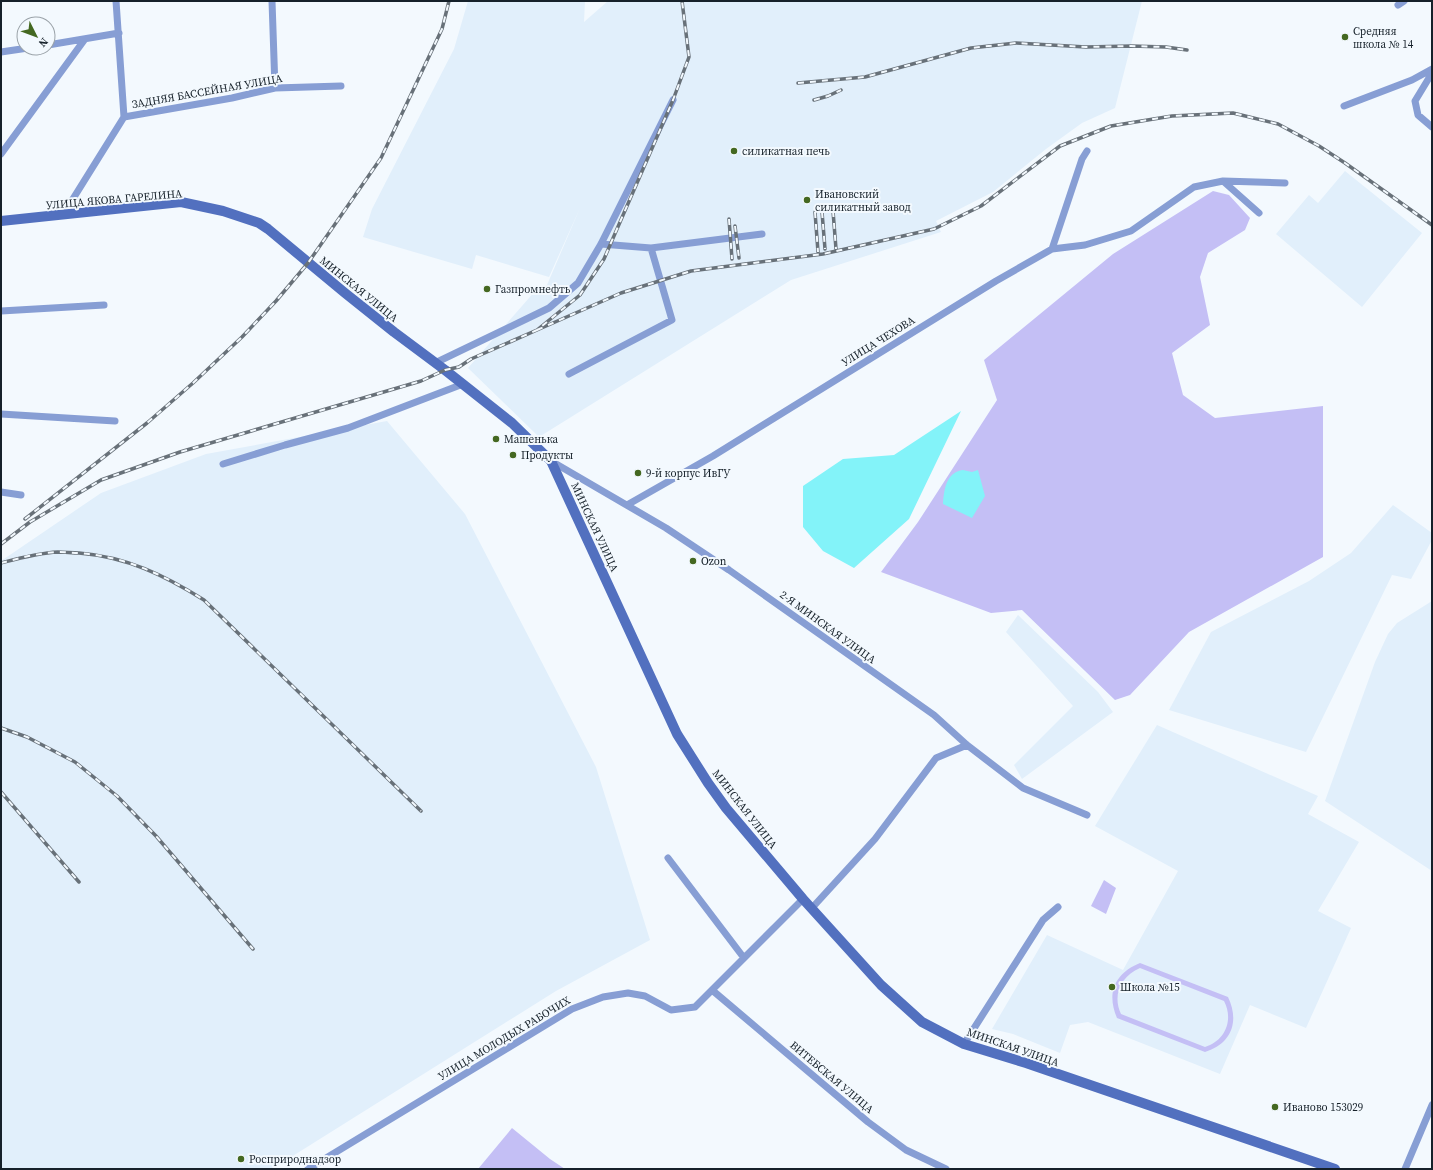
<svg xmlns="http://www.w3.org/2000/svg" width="1433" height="1170" viewBox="0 0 1433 1170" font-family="'Source Serif 4',serif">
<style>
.built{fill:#e1effb}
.green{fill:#c4bff5;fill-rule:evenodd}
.water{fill:#83f3f9}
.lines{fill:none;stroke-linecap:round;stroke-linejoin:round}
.street{stroke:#879ed4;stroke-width:7}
.secondary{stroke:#5270bf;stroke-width:10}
.rail-casing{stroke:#687179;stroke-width:3.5}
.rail{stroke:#f3f9fe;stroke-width:2;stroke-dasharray:6;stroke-linecap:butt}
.poi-dot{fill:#446821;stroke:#f3f9fe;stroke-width:1.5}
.labels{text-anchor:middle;stroke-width:4;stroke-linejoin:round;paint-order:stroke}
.poi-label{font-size:11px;fill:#16212a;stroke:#f3f9fe;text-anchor:start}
.street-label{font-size:11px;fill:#16212a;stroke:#f3f9fe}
</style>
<rect width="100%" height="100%" fill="#f3f9fe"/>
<path class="built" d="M 468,1 L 585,1 L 584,22 L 608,1 L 1142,1 L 1115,108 L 1082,123 L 1046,149 L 993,192 L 936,221 L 941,232 L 791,280 L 539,437 L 468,368 L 536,290 L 547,285 L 580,208 L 549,277 L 476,255 L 472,269 L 363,237 L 372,209 L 454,49 Z
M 1345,171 L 1422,233 L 1362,307 L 1276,234 L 1309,195 L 1318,203 Z
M 387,421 L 465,514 L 596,767 L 650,940 L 556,991 L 272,1169 L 1,1169 L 1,561 L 101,493 L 206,454 Z
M 1393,505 L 1432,533 L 1432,540 L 1411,579 L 1392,575 L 1306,752 L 1169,710 L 1211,632 L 1309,581 L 1351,553 Z
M 1432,601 L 1432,871 L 1325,801 L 1375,662 L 1388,634 L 1397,623 Z
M 1018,615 L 1098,692 L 1113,712 L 1022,779 L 1014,765 L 1073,706 L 1006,632 Z
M 1157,725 L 1318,796 L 1308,814 L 1359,842 L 1318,911 L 1351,928 L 1306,1028 L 1250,1005 L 1220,1074 L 1088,1022 L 1070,1025 L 1060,1053 L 1013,1034 L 992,1029 L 1047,935 L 1123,970 L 1178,871 L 1095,826 Z"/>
<path class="green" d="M 1213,191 L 1229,195 L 1250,218 L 1245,230 L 1208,253 L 1200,277 L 1210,325 L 1172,353 L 1183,395 L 1215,418 L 1323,406 L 1323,557 L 1189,632 L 1130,695 L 1115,700 L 1022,610 L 991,613 L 881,572 L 918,522 L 997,400 L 984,360 L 1113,254 Z
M 1104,880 L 1116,888 L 1106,914 L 1091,906 Z
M 1140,963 L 1228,997 C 1240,1022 1231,1044 1205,1052 L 1117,1018 C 1106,993 1115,973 1140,963 ZM 1140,968 L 1224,1001 C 1234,1020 1225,1041 1205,1047 L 1121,1014 C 1112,995 1121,976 1140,968 Z
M 512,1128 L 550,1159 L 565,1169 L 478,1169 Z"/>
<path class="water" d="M 961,411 L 909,519 L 854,568 L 823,551 L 803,527 L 803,486 L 843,459 L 894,455 Z
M 963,470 L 972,472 L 978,470 L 985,496 L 972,518 L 943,504 C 944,490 946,472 963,470 Z"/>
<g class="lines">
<path class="street" d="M 272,1 L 275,88
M 1398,5 L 1404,1
M 48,45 L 119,33
M 1,52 L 28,48
M 1432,73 L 1415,101 L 1418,115 L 1432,127
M 1344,106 L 1412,80 L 1432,69
M 124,117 L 232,98 L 275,88 L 341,86
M 1,154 L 85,39
M 1223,181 L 1285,183
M 65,215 L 71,202 L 124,117 L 116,1
M 651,248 L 762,234
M 1052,249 L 1085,245 L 1131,231 L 1194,187 L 1223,181 L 1259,213
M 1,311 L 104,305
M 435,363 L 549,308 L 578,283 L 601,244 L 673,100
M 569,374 L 672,320 L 651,248 L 601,244
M 1,414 L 115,421
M 551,461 L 666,528 L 729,570 L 934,715 L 967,745 L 1023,788 L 1087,815
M 223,464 L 285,445 L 348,428 L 463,384
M 1,492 L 21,495
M 627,505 L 713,456 L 996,281 L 1052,249 L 1082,159 L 1087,151
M 668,858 L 744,958
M 811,909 L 875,839 L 936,758 L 967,745
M 712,990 L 868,1122 L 906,1150 L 946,1169
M 964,1044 L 1043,920 L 1058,907
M 308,1169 L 572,1009 L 603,997 L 628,993 L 645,996 L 671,1010 L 695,1007 L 803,899
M 1405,1169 L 1432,1105"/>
<path class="secondary" d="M 1,221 L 181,202 L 223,211 L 259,223 L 268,229 L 345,293 L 394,332 L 445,370 L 512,423 L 551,461 L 677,734 L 708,783 L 726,808 L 803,899 L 881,985 L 922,1022 L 964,1044 L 1026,1063 L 1335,1169"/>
<defs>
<path id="rail" d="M 798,83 L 865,77 L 971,48 L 1016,43 L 1086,47 L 1131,46 L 1166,47 L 1187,50
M 814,100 L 828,96 L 841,90
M 833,211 L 836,249
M 815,212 L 818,252
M 822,212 L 825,249
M 729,219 L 732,259
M 735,226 L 739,258
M 537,330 L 621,293 L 691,271 L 823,254 L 934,229 L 981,206 L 1060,146 L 1111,126 L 1172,116 L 1233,113 L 1278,124 L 1319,146 L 1345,163 L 1432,225
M 25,519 L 147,423 L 193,383 L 242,337 L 276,301 L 308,263 L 381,158 L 442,29 L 449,1
M 1,544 L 30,522 L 101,480 L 180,452 L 421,381 L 445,370 L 459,367 L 471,359 L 537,330 L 580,295 L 604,259 L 673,100 L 689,57 L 682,1
M 1,563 C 20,558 38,553 58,552 C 65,552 72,553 79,553 C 127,557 164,575 204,600 L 421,811
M 1,728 L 27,737 L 75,762 L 117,796 L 156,836 L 253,949
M 1,792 L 79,882"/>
</defs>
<use href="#rail" class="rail-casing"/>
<use href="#rail" class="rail"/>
</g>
<g class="poi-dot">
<circle cx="1345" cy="37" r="4"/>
<circle cx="734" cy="151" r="4"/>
<circle cx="807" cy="200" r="4"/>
<circle cx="487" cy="289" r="4"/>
<circle cx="496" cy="439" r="4"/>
<circle cx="513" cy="455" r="4"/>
<circle cx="638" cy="473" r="4"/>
<circle cx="693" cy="561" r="4"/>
<circle cx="1112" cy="987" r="4"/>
<circle cx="1275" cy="1107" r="4"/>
<circle cx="241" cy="1159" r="4"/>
</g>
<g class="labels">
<g class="poi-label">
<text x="1353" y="35">Средняя<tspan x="1353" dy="13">школа № 14</tspan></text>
<text x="742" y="155">силикатная печь</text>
<text x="815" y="198">Ивановский<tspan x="815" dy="13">силикатный завод</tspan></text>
<text x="495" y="293">Газпромнефть</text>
<text x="504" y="443">Машенька</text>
<text x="521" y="459">Продукты</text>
<text x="646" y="477">9-й корпус ИвГУ</text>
<text x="701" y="565">Ozon</text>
<text x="1120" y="991">Школа №15</text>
<text x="1283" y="1111">Иваново 153029</text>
<text x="249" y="1163">Росприроднадзор</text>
</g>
<g class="street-label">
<text transform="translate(207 91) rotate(-10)" y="4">ЗАДНЯЯ БАССЕЙНАЯ УЛИЦА</text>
<text transform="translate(114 199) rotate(-5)" y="4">УЛИЦА ЯКОВА ГАРЕЛИНА</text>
<text transform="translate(359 289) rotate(39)" y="4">МИНСКАЯ УЛИЦА</text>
<text transform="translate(878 341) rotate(-32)" y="4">УЛИЦА ЧЕХОВА</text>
<text transform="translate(595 527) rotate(65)" y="4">МИНСКАЯ УЛИЦА</text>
<text transform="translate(828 627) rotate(36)" y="4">2-Я МИНСКАЯ УЛИЦА</text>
<text transform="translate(745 809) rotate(52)" y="4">МИНСКАЯ УЛИЦА</text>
<text transform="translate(504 1038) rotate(-31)" y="4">УЛИЦА МОЛОДЫХ РАБОЧИХ</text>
<text transform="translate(1013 1047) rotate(19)" y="4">МИНСКАЯ УЛИЦА</text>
<text transform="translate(832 1077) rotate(40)" y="4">ВИТЕБСКАЯ УЛИЦА</text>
</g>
</g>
<rect width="1433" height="1170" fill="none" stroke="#16212a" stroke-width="4"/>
<g transform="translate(36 36) rotate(132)"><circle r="19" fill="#f3f9fe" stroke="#9ba3a9"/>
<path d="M0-3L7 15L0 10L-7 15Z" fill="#446821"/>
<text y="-6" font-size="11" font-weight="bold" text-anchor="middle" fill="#16212a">N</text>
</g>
</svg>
